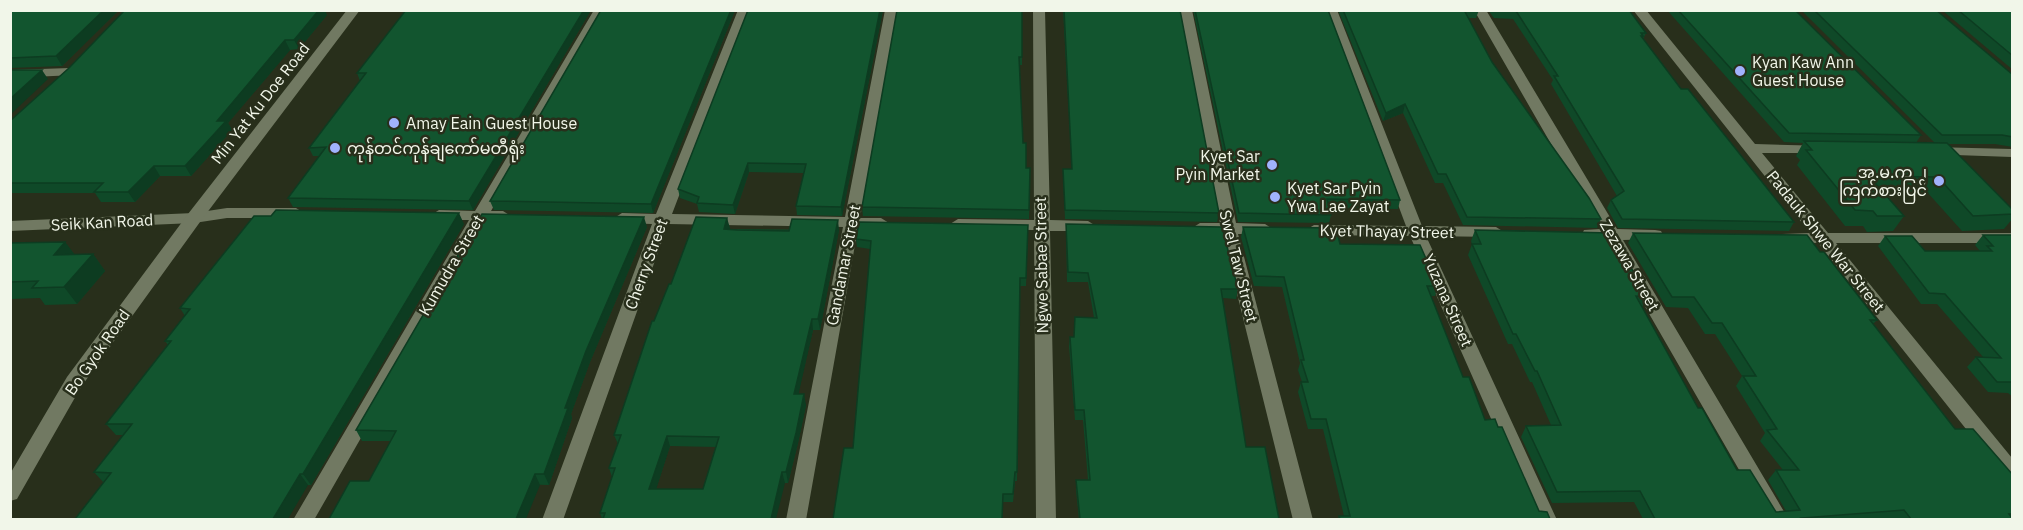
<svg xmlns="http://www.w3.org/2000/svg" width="2023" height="530" viewBox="0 0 2023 530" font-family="'IBM Plex Sans','Noto Sans Myanmar',sans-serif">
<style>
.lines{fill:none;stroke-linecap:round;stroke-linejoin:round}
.minor{fill:#717962;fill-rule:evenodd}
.tertiary{fill:#717962;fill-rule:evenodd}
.wall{fill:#0f4928;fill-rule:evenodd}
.shaded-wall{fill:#0d3c21}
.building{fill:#12552f;stroke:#0d3c21;stroke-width:1.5;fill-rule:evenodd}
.poi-dot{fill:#a1b2fd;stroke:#282f1b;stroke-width:2}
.labels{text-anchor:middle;stroke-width:5;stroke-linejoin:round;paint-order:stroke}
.poi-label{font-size:16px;fill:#f1f6e9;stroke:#282f1b;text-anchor:start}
.street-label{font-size:16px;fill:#f1f6e9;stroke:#282f1b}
</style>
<rect width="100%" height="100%" fill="#282f1b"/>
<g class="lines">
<path class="minor" d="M 594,10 L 606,10 L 491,211 L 503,211 L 511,216 L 503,221 L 485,221 L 314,520 L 293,520 L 469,220 L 439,220 L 431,215 L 439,210 L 475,211 Z
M 738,10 L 750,10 L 672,214 L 845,217 L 885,10 L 897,10 L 860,218 L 881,218 L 889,223 L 881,228 L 858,228 L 806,520 L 786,520 L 843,227 L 668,224 L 563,520 L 542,520 L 652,224 L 622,223 L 614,218 L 622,213 L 656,214 Z
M 1033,10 L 1045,10 L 1050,220 L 1088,221 L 1096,226 L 1088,231 L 1050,231 L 1056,520 L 1036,520 L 1034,230 L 958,229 L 950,224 L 958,219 L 1034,220 Z
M 1180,10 L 1192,10 L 1236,223 L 1265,224 L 1273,229 L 1265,234 L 1238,234 L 1313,520 L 1293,520 L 1222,233 L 1200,233 L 1192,228 L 1200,223 L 1220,223 Z
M 1325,10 L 1337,10 L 1422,226 L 1496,227 L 1504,232 L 1496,237 L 1426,236 L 1557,520 L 1536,520 L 1410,236 L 1314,235 L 1306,230 L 1314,225 L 1406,226 Z
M 1474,10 L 1486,10 L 1617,229 L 1655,230 L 1661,231 L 1663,235 L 1661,239 L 1623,240 L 1789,520 L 1768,520 L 1606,239 L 1584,238 L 1582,234 L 1584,230 L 1600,229 Z
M 1633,10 L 1646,10 L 1755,144 L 1828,146 L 1830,149 L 1823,153 L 1762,153 L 1828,233 L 2012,233 L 2012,243 L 1836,243 L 2012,458 L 2012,480 L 2005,478 L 1818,243 L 1782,242 L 1780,238 L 1782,234 L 1810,233 Z
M 70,68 L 77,72 L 75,75 L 10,78 L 10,70 Z
M 1932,147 L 2012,149 L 2012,157 L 1927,154 L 1925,151 L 1927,148 Z
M 227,208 L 296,208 L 304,213 L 296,218 L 227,218 L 194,223 L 10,231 L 10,221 L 194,213 Z"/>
<path class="tertiary" d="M 347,10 L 360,10 L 200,222 L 81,387 L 17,499 L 10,501 L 10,474 L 67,377 L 188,214 Z"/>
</g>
<path class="wall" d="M 10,10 L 119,10 L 62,66 L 10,68 Z
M 406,10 L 591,10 L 473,210 L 293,207 L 288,198 L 320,156 L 313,156 L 309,148 L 360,81 L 357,73 Z
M 601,10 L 735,10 L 653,213 L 494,210 L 490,201 Z
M 748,10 L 883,10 L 842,216 L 797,215 L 796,206 L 804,173 L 749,172 L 735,214 L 699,212 L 697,204 L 680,198 L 678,189 Z
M 1022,10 L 1022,65 L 1019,65 L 1023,143 L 1026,168 L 1030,168 L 1029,219 L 863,216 L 862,207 Z
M 1063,10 L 1180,10 L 1219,213 L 1217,222 L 1065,219 L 1063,169 L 1072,169 Z
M 1193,10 L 1328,10 L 1400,200 L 1398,209 L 1329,208 L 1331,215 L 1329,223 L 1238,222 Z
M 1338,10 L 1479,10 L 1476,18 L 1468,18 L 1492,62 L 1601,219 L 1597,228 L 1463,225 L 1443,183 L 1435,183 L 1403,113 L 1383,121 Z
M 1488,10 L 1629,10 L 1646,33 L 1643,39 L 1681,89 L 1794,222 L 1789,231 L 1618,228 L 1607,208 L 1611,200 L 1617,196 L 1551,84 L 1553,80 L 1513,19 L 1494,18 Z
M 1667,10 L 1795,10 L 1921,135 L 1916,143 L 1935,143 L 1801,10 L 1936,10 L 2013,75 L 2013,147 L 1995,144 L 1948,144 L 2013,210 L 2013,218 L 2004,229 L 1962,231 L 1927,192 L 1883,191 L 1904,216 L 1893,231 L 1867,232 L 1863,226 L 1845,226 L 1797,165 L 1800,160 L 1796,156 L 1803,143 L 1784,142 Z
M 1942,10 L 2013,10 L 2013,70 Z
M 327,15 L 299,49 L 290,50 L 228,123 L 232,130 L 191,176 L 160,176 L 135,202 L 101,202 L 95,193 L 10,193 L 10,121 Z
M 727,218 L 729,229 L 839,230 L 820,330 L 813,330 L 798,394 L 806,405 L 798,443 L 788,483 L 785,483 L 602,519 L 600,513 L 612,477 L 609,468 L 618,444 L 614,435 L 654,321 L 671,284 ZM 670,446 L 716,447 L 703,489 L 656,489 Z
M 464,224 L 311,485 L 103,482 L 94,472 L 123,435 L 116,435 L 106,424 L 168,345 L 165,341 L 185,316 L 180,308 Z
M 1066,224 L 1238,289 L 1236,299 L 1223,298 L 1246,447 L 1279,519 L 1079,519 L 1076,490 L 1076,480 L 1088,480 L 1083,420 L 1075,420 L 1069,346 L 1070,337 L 1074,337 L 1094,318 L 1088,282 L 1067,282 Z
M 1028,225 L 1026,286 L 1020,286 L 1017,481 L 1015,481 L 1013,502 L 1003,502 L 1002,519 L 830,519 L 833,519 L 853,448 L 870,249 L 857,247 L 856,239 Z
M 647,227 L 590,362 L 571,414 L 572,418 L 549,485 L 369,481 L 391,441 L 362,441 L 356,430 Z
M 1243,227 L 1340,244 L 1438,286 L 1435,296 L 1431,296 L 1463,377 L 1485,420 L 1539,511 L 1550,519 L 1338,519 L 1339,516 L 1344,516 L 1323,429 L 1308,429 L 1298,392 L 1301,382 L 1302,382 L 1298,370 L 1300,363 L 1282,287 L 1254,286 L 1241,237 Z
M 1475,230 L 1648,297 L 1642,307 L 1698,408 L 1737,470 L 1776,512 L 1786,511 L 1768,480 L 1776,470 L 1783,470 L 1760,441 L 1765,433 L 1736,386 L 1742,376 L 1715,334 L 1705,334 L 1688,308 L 1666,307 L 1628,243 L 1633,233 L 1877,320 L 1873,324 L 1955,429 L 2013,475 L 2013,519 L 1643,519 L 1634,502 L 1552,503 L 1521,437 L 1526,426 L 1551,425 L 1532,382 L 1530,382 L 1512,344 L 1508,344 L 1468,255 L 1472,244 L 1471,241 Z
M 1983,235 L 2013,235 L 2013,397 L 2008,393 L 1988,392 L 1967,367 L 1976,357 L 1983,357 L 1937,304 L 1921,304 L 1878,246 L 1885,236 L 1925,251 L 1980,251 L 1975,245 Z
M 65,242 L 74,254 L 93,254 L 105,271 L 77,304 L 45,305 L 40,298 L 10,299 L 10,243 Z"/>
<path class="shaded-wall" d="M 104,10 L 119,10 L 62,66 L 56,56 Z
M 316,10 L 325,10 L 327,15 L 299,49 L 294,40 Z
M 584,10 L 591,10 L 473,210 L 469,201 Z
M 731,10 L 735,10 L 653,213 L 651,204 Z
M 880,10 L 883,10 L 842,216 L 841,207 Z
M 285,40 L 290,50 L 228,123 L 232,130 L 191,176 L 185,166 L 217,121 Z
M 42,70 L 48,79 L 10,115 L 10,99 Z
M 1405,104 L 1403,113 L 1383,121 L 1386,113 Z
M 748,163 L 749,172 L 735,214 L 733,205 Z
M 154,166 L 160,176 L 135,202 L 128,192 Z
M 459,213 L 464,224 L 311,485 L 303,474 Z
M 644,217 L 647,227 L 590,362 L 571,414 L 572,418 L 549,485 L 544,474 L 565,408 L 586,351 Z
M 727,218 L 730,228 L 726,239 L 724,229 Z
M 838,220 L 839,230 L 820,330 L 818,319 Z
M 65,242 L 78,259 L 54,255 Z
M 93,254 L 105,271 L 77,304 L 64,287 Z
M 812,319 L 813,330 L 796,405 L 794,394 Z
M 804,394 L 806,405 L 798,443 L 788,483 L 786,472 Z
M 667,436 L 670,446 L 653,499 L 649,489 Z
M 782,472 L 785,483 L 776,519 L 771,519 Z
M 300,474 L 308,485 L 288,519 L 273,519 Z
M 535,474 L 540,485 L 526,519 L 516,519 Z"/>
<path class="building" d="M 10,10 L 104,10 L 56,56 L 10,58 Z
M 125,10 L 319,10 L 294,40 L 285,40 L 217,121 L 226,121 L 185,166 L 154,166 L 128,192 L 94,192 L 103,183 L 10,183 L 10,121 L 69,68 Z
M 406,10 L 584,10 L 469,201 L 288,198 L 326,147 L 309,148 L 366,73 L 357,73 Z
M 601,10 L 731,10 L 651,204 L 490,201 Z
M 748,10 L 880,10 L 841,207 L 796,206 L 806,164 L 748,163 L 733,205 L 697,203 L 699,197 L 678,189 Z
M 897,10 L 1022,10 L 1022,57 L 1019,57 L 1023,143 L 1026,143 L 1026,168 L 1030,168 L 1029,210 L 862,207 Z
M 1064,10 L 1180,10 L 1219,213 L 1065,210 L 1063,169 L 1072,169 Z
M 1195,10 L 1328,10 L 1400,200 L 1327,199 L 1331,215 L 1239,213 Z
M 1343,10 L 1464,10 L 1492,62 L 1589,198 L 1601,219 L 1467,217 L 1446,174 L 1438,174 L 1405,104 L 1386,113 Z
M 1513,10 L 1629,10 L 1646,33 L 1641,33 L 1643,36 L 1641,36 L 1681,89 L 1688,89 L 1794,222 L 1622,219 L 1611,200 L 1624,191 L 1554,76 L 1558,76 L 1516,11 Z
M 1678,10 L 1795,10 L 1921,135 L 1789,133 Z
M 1814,10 L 1936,10 L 2013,75 L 2013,137 L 2002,135 L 1942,135 Z
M 1958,10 L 2013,10 L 2013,56 Z
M 10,70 L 42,70 L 10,99 Z
M 1804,141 L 1947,143 L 2013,210 L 2013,214 L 1973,216 L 1938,177 L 1869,176 L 1904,216 L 1877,216 L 1873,211 L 1855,210 L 1806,150 L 1812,150 Z
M 276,210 L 459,213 L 303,474 L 300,474 L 273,519 L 75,519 L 111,473 L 94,472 L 132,424 L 106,424 L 171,341 L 165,341 L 190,309 L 180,308 L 254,216 L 271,216 Z
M 482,214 L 644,217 L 586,351 L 565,408 L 568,408 L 544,474 L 535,474 L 516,519 L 329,519 L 350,481 L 369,481 L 396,431 L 356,430 Z
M 696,217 L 727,218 L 724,229 L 737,230 L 789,231 L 792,219 L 838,220 L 818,319 L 812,319 L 794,394 L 804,394 L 796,433 L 786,472 L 782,472 L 771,519 L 603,519 L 605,513 L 600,513 L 615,468 L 609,468 L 621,435 L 614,435 L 652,321 L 654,321 L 669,284 L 671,284 ZM 667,436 L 719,437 L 703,489 L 649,489 Z
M 859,222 L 1028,225 L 1026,278 L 1020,278 L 1017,472 L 1015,472 L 1013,494 L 1003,494 L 1002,519 L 830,519 L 833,519 L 844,448 L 853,448 L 871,241 L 856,239 Z
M 1066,224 L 1222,227 L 1238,289 L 1221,289 L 1246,447 L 1265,447 L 1279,519 L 1080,519 L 1076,480 L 1090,480 L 1084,410 L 1075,410 L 1070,337 L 1074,337 L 1075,317 L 1097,318 L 1088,273 L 1068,272 Z
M 1243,227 L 1336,228 L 1340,244 L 1420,245 L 1438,286 L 1427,286 L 1463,377 L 1469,377 L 1485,420 L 1495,419 L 1498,427 L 1502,427 L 1539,511 L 1547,512 L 1550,519 L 1340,519 L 1339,516 L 1350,516 L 1326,419 L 1311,419 L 1301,382 L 1308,382 L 1301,360 L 1304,360 L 1284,277 L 1256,276 Z
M 1475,230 L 1611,233 L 1648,297 L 1636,296 L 1698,408 L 1702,408 L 1737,470 L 1750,470 L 1776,512 L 1800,510 L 1776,470 L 1799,470 L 1767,430 L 1777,429 L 1743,376 L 1756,376 L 1722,323 L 1712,323 L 1694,297 L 1672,297 L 1633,233 L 1807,235 L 1820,252 L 1824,252 L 1877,320 L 1870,320 L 1955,429 L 1973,429 L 2013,475 L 2013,514 L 2009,514 L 2013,519 L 1911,519 L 1904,510 L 1801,518 L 1802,519 L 1655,519 L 1640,491 L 1557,492 L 1526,426 L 1561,425 L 1537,371 L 1535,371 L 1516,334 L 1513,334 L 1472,244 L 1481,244 Z
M 1983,235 L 2013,235 L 2013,382 L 1997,382 L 1976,357 L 2001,358 L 1945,294 L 1929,293 L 1885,236 L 1912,236 L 1925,251 L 1992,251 L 1987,246 L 1993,246 Z
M 65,242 L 54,255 L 93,254 L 64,287 L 32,288 L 38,281 L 10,282 L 10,243 Z"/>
<g class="poi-dot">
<circle cx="1740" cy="71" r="6"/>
<circle cx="394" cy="123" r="6"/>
<circle cx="335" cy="148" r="6"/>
<circle cx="1272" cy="165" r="6"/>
<circle cx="1939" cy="181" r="6"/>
<circle cx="1275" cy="197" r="6"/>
</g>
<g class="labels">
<g class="poi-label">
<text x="1752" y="68">Kyan Kaw Ann<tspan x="1752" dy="18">Guest House</tspan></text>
<text x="406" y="129">Amay Eain Guest House</text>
<text x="347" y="154">ကုန်တင်ကုန်ချကော်မတီရုံး</text>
<text x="1260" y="162" text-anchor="end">Kyet Sar<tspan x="1260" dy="18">Pyin Market</tspan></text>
<text x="1927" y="178" text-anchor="end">အ.မ.က ၂<tspan x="1927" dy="18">ကြက်စားပြင်</tspan></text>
<text x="1287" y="194">Kyet Sar Pyin<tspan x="1287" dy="18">Ywa Lae Zayat</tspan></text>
</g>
<g class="street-label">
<text transform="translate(260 103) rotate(-52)" y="6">Min Yat Ku Doe Road</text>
<text transform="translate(102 222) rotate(-3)" y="6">Seik Kan Road</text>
<text transform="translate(1387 231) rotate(1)" y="6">Kyet Thayay Street</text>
<text transform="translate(1826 241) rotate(51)" y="6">Padauk Shwe War Street</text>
<text transform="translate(646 264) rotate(-70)" y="6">Cherry Street</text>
<text transform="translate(451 265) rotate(-60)" y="6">Kumudra Street</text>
<text transform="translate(843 265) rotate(-79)" y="6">Gandamar Street</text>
<text transform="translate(1041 265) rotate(-91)" y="6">Ngwe Sabae Street</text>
<text transform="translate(1630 265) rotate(60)" y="6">Zezawa Street</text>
<text transform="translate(1239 266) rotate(76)" y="6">Swel Taw Street</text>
<text transform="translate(1448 300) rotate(66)" y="6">Yuzana Street</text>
<text transform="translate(97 352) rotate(-55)" y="6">Bo Gyok Road</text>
</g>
</g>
<rect width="2023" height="530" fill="none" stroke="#f1f6e9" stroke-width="24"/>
</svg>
